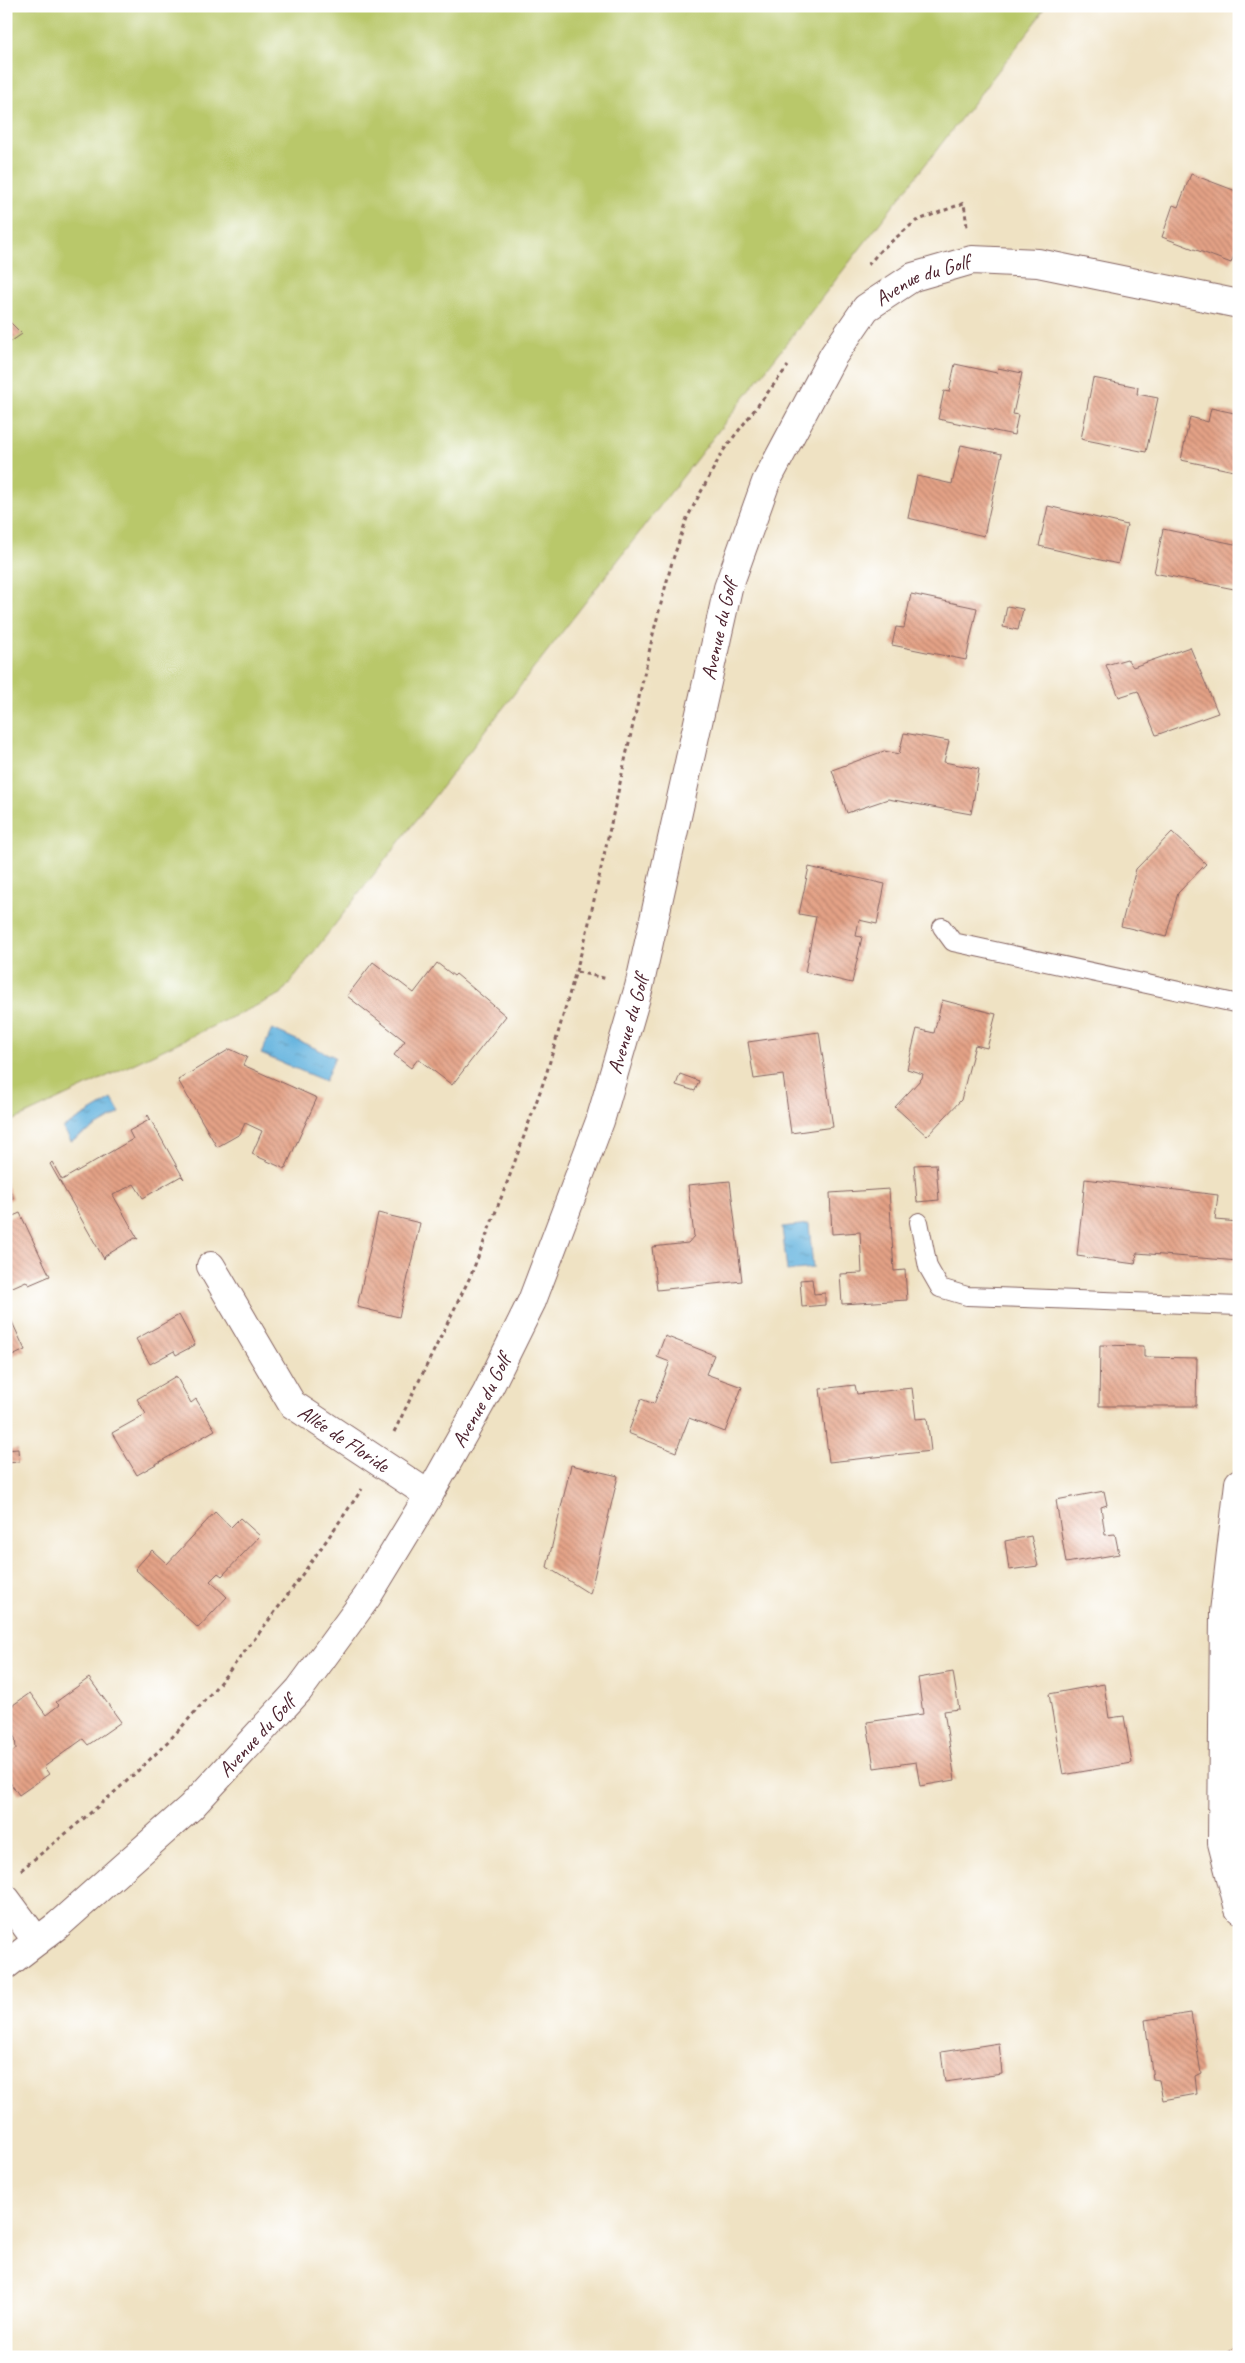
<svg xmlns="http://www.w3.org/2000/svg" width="1245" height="2363" viewBox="0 0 1245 2363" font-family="Caveat,sans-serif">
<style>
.green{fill:#b9c86a;stroke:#82744a}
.water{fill:url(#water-ripples);stroke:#566984}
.building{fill:url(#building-back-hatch)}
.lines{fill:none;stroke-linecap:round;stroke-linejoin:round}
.lane-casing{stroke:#846360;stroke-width:20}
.street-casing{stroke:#846360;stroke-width:30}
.path{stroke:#846360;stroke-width:3;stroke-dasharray:4 4;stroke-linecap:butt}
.lane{stroke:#fff;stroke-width:18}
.street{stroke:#fff;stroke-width:28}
.labels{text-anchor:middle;stroke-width:5;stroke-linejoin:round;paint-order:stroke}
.street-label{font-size:21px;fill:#4a1f2b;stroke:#fff}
</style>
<defs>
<pattern id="water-ripples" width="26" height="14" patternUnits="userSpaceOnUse" patternTransform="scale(1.25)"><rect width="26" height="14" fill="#63b3de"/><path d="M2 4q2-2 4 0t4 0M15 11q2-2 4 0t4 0" fill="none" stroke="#5491b4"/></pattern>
<pattern id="building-back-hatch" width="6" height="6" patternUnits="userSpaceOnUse" patternTransform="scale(1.25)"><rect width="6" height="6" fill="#e4a286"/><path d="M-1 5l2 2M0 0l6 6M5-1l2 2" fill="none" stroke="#bb836e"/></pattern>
</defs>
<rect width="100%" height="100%" fill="#fff"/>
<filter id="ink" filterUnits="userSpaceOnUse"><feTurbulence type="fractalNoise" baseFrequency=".02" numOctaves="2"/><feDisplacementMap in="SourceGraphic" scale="10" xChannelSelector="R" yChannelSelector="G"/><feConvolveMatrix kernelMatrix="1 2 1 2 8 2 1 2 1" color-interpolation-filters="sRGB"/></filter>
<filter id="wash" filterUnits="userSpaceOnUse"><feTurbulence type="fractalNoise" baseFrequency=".0096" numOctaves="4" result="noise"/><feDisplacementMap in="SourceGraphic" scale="20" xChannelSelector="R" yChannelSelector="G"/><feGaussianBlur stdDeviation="1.12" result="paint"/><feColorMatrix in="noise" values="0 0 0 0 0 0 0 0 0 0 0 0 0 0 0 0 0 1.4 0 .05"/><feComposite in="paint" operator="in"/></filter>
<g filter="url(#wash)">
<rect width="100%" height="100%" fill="#efe2c3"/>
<path class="green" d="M 6,6 L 1045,6 L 1036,22 L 281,994 L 6,1124 Z"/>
<path class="water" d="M 272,1029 L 335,1057 L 325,1081 L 261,1054 Z
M 112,1099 L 120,1113 L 71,1141 L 63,1128 Z
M 809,1224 L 813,1268 L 787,1271 L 782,1227 Z"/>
<g id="blocks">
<path class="building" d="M 1191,174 L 1236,191 L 1239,184 L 1239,243 L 1231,263 L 1162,237 L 1173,205 L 1178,207 Z
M 6,318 L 22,334 L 6,345 Z
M 955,364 L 997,373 L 998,368 L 1022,373 L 1013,414 L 1018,415 L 1014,435 L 938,419 L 944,391 L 949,392 Z
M 1093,378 L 1138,387 L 1137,394 L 1158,398 L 1146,452 L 1081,439 Z
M 1211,408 L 1239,414 L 1239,472 L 1181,460 L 1190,417 L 1208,422 Z
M 961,445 L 1002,454 L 984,536 L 908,518 L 917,476 L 952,484 Z
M 1048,506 L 1127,525 L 1118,564 L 1039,546 Z
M 1163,529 L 1239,545 L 1239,590 L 1154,573 Z
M 911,594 L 977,608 L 966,660 L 892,645 L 896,627 L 904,628 Z
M 1007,606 L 1023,609 L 1018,630 L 1003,627 Z
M 1190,647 L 1218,713 L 1156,735 L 1138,691 L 1119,697 L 1106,665 L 1127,659 L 1133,667 Z
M 904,733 L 949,741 L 944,762 L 979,769 L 971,814 L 888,799 L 847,813 L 832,770 L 884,751 L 899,754 Z
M 1172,832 L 1206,864 L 1178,893 L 1166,937 L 1121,926 L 1136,869 Z
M 809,867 L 885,884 L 877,924 L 859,920 L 856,936 L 862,937 L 852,983 L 805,972 L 816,917 L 799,914 Z
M 373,962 L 414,993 L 437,963 L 454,976 L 456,974 L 506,1016 L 452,1085 L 418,1059 L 411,1068 L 394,1055 L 405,1041 L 347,996 Z
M 942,1000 L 996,1014 L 987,1048 L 975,1045 L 961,1100 L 927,1136 L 895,1107 L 922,1078 L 923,1074 L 907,1069 L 917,1029 L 934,1033 Z
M 819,1032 L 833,1127 L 791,1133 L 783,1075 L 754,1079 L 748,1042 Z
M 230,1049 L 247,1057 L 243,1065 L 317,1098 L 285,1169 L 252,1154 L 262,1131 L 245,1123 L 240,1134 L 217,1147 L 178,1080 Z
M 680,1074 L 699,1081 L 695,1091 L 676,1085 Z
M 148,1115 L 184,1179 L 181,1176 L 143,1198 L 134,1184 L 113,1195 L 138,1239 L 135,1238 L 105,1256 L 104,1259 L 50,1164 L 52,1162 L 62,1180 L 133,1139 L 129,1131 L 149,1120 L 147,1116 Z
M 936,1164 L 939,1200 L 917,1202 L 914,1165 Z
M 1085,1179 L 1218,1195 L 1215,1220 L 1239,1222 L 1239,1261 L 1137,1253 L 1135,1264 L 1077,1256 Z
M 730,1181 L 742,1281 L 657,1290 L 652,1247 L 688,1243 L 694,1236 L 688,1185 Z
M 6,1183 L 13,1198 L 6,1202 Z
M 889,1189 L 894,1271 L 905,1270 L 907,1300 L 842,1304 L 840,1274 L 862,1273 L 860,1232 L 832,1234 L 830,1193 Z
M 20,1213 L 50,1276 L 29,1285 L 26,1281 L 6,1290 L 6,1219 Z
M 378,1213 L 420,1223 L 399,1317 L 357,1307 Z
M 812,1279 L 814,1294 L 825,1293 L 825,1305 L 802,1307 L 800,1280 Z
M 6,1309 L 25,1350 L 6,1359 Z
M 179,1315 L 195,1345 L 176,1355 L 174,1351 L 150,1364 L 136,1339 Z
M 665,1336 L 714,1355 L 706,1374 L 742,1387 L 725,1432 L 689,1418 L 676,1452 L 628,1433 L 641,1399 L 654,1404 L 670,1362 L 657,1357 Z
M 1100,1345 L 1144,1346 L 1144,1357 L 1197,1358 L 1196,1406 L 1099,1406 Z
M 176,1376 L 191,1403 L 196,1399 L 215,1430 L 137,1475 L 112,1433 L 146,1414 L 137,1399 Z
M 855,1385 L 857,1394 L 912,1388 L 916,1419 L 927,1418 L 931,1451 L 829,1462 L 820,1389 Z
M 18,1449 L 19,1462 L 6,1463 L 6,1450 Z
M 571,1465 L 618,1476 L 590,1594 L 547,1567 Z
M 1104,1491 L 1107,1505 L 1101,1507 L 1105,1535 L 1115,1534 L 1119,1554 L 1066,1563 L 1056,1500 Z
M 215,1512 L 231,1527 L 240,1518 L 260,1536 L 222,1576 L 218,1573 L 210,1581 L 227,1597 L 198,1628 L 135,1569 L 152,1550 L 167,1564 Z
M 1031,1536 L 1038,1566 L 1009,1570 L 1005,1541 Z
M 953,1672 L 959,1709 L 944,1711 L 955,1780 L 920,1786 L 916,1762 L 874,1768 L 867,1722 L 923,1714 L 918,1678 Z
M 89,1678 L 121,1722 L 88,1745 L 83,1739 L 44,1767 L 49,1774 L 19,1795 L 6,1777 L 6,1756 L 16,1749 L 15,1738 L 6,1726 L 6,1710 L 30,1693 L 46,1715 L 59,1705 L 56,1702 Z
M 1104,1684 L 1109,1718 L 1124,1716 L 1132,1763 L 1063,1775 L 1049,1694 Z
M 1191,2013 L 1201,2073 L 1195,2076 L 1197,2094 L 1163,2100 L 1159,2080 L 1153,2079 L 1145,2020 Z
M 999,2043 L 1002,2074 L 945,2082 L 941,2052 Z
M 1234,2347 L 1239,2357 L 1221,2357 Z"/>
</g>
</g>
<g filter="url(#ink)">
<use href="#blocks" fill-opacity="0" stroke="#846360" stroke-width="1"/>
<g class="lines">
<defs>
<path id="lane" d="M 942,927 L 953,942 L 1239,1004
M 919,1222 L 928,1267 L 940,1288 L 967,1296 L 1239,1306"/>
<g id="street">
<path id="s1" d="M 211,1266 L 292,1404 L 429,1495"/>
<path d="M 1239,1483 L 1224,1612 L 1222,1843 L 1239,1909"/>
<path d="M 6,1899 L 37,1941"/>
<path id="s2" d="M 6,1965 L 58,1925 L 191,1807 L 299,1690 L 367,1597 L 429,1495 L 487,1392 L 532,1301 L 600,1121 L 639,987 L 728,588 L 766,482 L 833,356 L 866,308 L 913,277 L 972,260 L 1038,263 L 1239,304"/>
</g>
</defs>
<use href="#lane" class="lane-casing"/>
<use href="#street" class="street-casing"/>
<path class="path" d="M 868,265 L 880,251 L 916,221 L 964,203 L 967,227
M 577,972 L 608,979
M 394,1432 L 471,1275 L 510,1175 L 546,1075 L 586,936 L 654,630 L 672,562 L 687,518 L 723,451 L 788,366
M 21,1870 C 81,1821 143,1772 194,1713 C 256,1642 309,1566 362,1489"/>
<use href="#lane" class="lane"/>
<use href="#street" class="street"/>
</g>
</g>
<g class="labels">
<g class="street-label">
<text dy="7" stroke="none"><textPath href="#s2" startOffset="1975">Avenue du Golf</textPath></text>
<text dy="7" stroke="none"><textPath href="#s2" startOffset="1555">Avenue du Golf</textPath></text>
<text dy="7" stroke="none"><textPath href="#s2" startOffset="1150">Avenue du Golf</textPath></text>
<text dy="7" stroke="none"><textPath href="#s2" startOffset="745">Avenue du Golf</textPath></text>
<text dy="7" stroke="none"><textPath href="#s1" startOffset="222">Allée de Floride</textPath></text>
<text dy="7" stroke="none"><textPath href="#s2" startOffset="340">Avenue du Golf</textPath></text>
</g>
</g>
<rect width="1245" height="2363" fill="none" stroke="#fff" stroke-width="25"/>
</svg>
